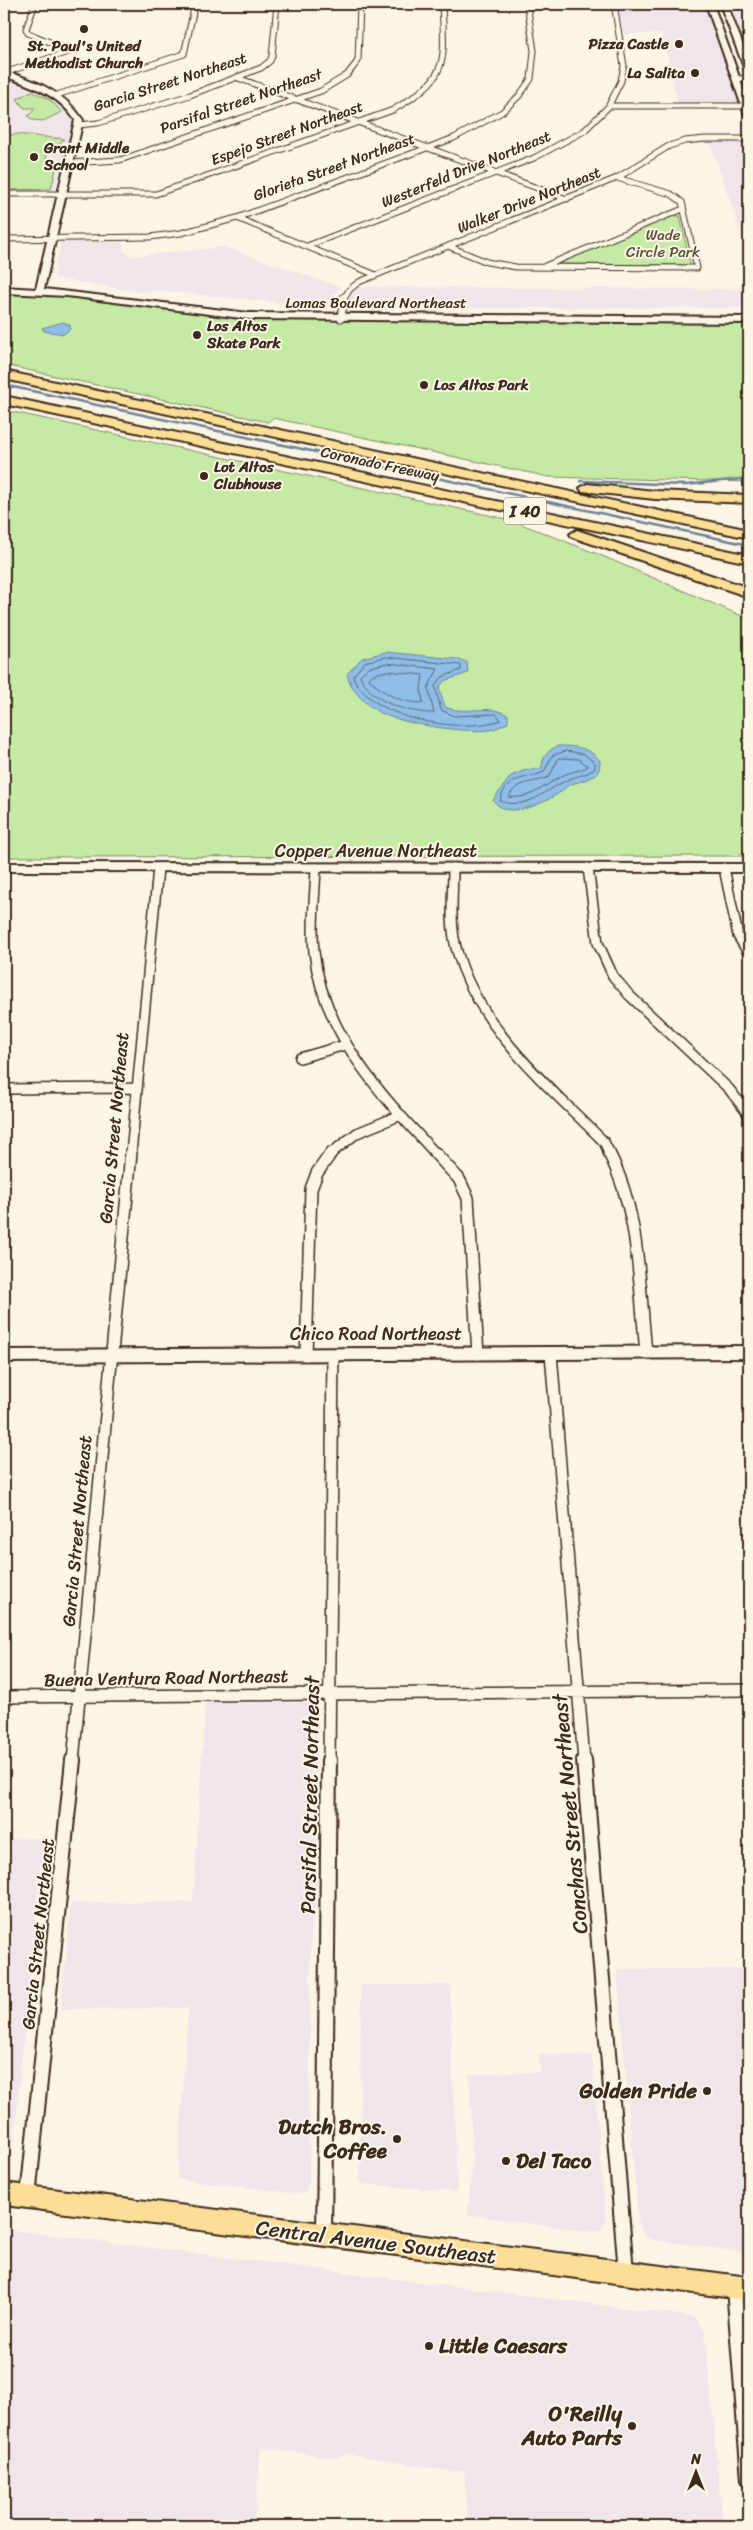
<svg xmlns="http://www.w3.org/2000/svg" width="753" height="2530" viewBox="0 0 753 2530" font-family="Sriracha,sans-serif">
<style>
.built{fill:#f0e6ea}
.green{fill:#c5eaa4;stroke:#808a61}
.water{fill:#8ebde8;stroke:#6d8297}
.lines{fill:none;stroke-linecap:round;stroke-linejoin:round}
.shore{stroke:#5c656f;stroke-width:1}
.stream{stroke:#6d8297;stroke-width:2.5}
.street-far4-casing{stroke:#3b2a1e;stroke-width:7}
.street-far3-casing{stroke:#3b2a1e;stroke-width:9}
.street-far2-casing{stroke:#3b2a1e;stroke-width:12}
.street-far1-casing{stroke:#3b2a1e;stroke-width:14}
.street-casing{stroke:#3b2a1e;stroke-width:18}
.secondary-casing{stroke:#3b2a1e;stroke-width:4}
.primary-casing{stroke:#3b2a1e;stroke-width:4}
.highway-casing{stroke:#3b2a1e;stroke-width:4}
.street-far4{stroke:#fcf5e5;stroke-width:5}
.street-far3{stroke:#fcf5e5;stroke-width:7}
.street-far2{stroke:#fcf5e5;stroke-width:9}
.street-far1{stroke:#fcf5e5;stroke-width:11}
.street{stroke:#fcf5e5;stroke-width:14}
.secondary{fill:#fcf5e5;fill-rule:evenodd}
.primary{fill:#fdde96;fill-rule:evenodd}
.highway{fill:#fdde96;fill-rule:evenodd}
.poi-dot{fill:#3b2a1e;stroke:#fcf5e5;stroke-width:2}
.labels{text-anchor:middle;stroke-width:4;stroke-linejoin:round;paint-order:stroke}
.far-poi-label{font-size:15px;font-weight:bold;fill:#3b2a1e;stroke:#fcf5e5;text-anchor:start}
.far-street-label{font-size:15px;fill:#3b2a1e;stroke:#fcf5e5}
.far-park-label{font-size:15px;fill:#575039;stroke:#fcf5e5}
.shield{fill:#fcf5e5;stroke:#75675a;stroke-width:1}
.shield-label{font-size:16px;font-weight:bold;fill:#3b2a1e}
.street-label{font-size:18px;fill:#3b2a1e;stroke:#fcf5e5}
.near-street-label{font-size:21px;fill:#3b2a1e;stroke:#fcf5e5}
.near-poi-label{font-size:21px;font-weight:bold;fill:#3b2a1e;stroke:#fcf5e5;text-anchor:end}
</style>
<rect width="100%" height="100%" fill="#fcf5e5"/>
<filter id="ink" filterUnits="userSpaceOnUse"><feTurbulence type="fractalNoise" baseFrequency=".02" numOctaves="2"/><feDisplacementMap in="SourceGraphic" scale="10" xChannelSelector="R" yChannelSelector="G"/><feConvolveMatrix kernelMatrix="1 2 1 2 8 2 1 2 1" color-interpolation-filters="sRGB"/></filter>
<g filter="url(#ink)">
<path class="built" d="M 617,6 L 705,6 L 739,102 L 732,104 L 678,104 L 662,34 L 624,34 Z
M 728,6 L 749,6 L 749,62 Z
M 4,77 L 58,101 L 74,124 L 55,191 L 4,191 Z
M 710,141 L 749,141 L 749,234 L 741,234 Z
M 123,241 L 123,251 L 132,256 L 225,247 L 341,287 L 324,304 L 290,304 L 163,291 L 139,292 L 54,278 L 55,272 L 53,272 L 61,242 Z
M 357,287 L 749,289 L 749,308 L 351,308 L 348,306 L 348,297 Z
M 205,1703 L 311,1703 L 317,1705 L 318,1709 L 316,1902 L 311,1926 L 309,2184 L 306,2192 L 299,2194 L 177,2179 L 188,2008 L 61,2009 L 71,1903 L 193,1902 Z
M 43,1838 L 14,2142 L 4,2140 L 4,1839 Z
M 617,1969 L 749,1969 L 749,2253 L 652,2240 L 644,2236 L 638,2220 Z
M 361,1985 L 450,1985 L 457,2192 L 360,2184 Z
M 539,2054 L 592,2055 L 606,2221 L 601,2230 L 592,2232 L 468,2215 L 472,2152 L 469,2074 L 540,2072 Z
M 4,2229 L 694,2317 L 705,2330 L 723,2526 L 468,2526 L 464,2470 L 454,2472 L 348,2454 L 335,2458 L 261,2448 L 254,2526 L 4,2526 Z"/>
<path class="green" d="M 31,91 L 49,99 L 62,112 L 43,121 L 32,120 L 28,116 L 36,108 L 24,108 L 17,99 Z
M 17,134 L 64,139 L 46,156 L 48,163 L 56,169 L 51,189 L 4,190 L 4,136 Z
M 673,216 L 680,216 L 690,263 L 689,265 L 562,264 L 561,262 Z
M 4,294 L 46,295 L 251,319 L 745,324 L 745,327 L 749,327 L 749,482 L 549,477 L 273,418 L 268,422 L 4,365 Z
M 4,410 L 511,520 L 600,555 L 749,619 L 749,856 L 4,857 Z"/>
<path class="water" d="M 63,322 L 70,325 L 70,329 L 64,334 L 44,331 L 42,328 Z
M 386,652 L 456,659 L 467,662 L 468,673 L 444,681 L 439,688 L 445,707 C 467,716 487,703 508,715 L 508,723 C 502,725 496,729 490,730 C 466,733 411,725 388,716 C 369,709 352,693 347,674 L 362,658 Z
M 558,746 C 574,746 590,747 600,761 L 599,770 C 591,780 583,780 572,784 C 567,785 564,790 559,793 C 543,804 507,821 493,800 L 511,776 L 523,771 L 542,768 C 542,757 548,750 558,746 Z"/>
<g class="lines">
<path class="shore" d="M 386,657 L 461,665 L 461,670 L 442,677 L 435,686 L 441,710 L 454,716 L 496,714 L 501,720 C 461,734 370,720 353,676 L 365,662 Z
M 387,663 L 438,669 L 428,688 L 434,713 C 408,713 369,702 360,675 L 368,668 Z
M 388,671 L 423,675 L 421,688 L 423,703 C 401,703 384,694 369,679 L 372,675 Z
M 566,751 L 584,754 L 595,763 L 595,768 C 587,775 579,775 570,779 C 545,789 529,811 500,801 C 506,775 526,780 544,772 L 552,756 Z
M 559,758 L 579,759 L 588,766 C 581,771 573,771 566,774 C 546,783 533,800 509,797 C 516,780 534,784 549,777 Z"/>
<path class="stream" d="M 4,385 L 749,545
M 580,481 L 686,485 L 749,478"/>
<defs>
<path id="street-far4" d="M 35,4 L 26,29 L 28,33 L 71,51
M 4,73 L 71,51
M 238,78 L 567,199
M 737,79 L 749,78
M 57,95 L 184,54 L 195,4
M 610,106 L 749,106
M 79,125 L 98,123 L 190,95 L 261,68 L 270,61 L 272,56 L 277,4
M 69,163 L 120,160 L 321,91 L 347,75 L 358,61 L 360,4
M 4,194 L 156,194 L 393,110 C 449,77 445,65 442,4
M 237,218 L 376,275
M 4,239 L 150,237 L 181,233 L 237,218 L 454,138 L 502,112 L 519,96 L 531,79 L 534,51 L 527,4
M 307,246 L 534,158 L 584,131 L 608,107 L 621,81 L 624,66 L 614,4
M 448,246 L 487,262 L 516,267 L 697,268 L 682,202 L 671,194 L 617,178
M 545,266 L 683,209
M 344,298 L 350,289 L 359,282 L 617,178 L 669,146 L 685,141 L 705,139 L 749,139"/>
<path id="street-far3" d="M 341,318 L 344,297"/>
<path id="street-far2" d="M 316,868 C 315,896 311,924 314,952 C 323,1034 382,1096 436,1154
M 453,868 C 453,895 449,925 457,951 C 479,1030 549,1086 604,1142 L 610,1154
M 588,868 L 598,943 L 613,976 L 629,995 L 729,1089 L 749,1115
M 724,868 L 738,936 L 749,954
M 300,1058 L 345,1045
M 4,1089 L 135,1088
M 131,1154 L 158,868
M 330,1154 L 357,1133 L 401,1115"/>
<path id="street-far1" d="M 435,1153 L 459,1179 L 468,1198 L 478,1354
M 609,1153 C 640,1214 639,1285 646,1352
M 551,1353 L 584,1761
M 306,1355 L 311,1189 L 317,1173 L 331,1153
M 4,1697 L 749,1690
M 73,1761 L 131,1153
M 329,1761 L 333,1355"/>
<path id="street" d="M 584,1760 L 626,2272
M 28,2197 L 73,1760
M 324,2235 L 329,1760
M 734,2287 L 749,2479"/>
<path id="secondary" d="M 607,4 L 702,4 L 698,6 L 610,6 Z
M 706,4 L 713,4 L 749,105 L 749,117 L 745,115 Z
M 720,4 L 727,4 L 749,61 L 749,72 L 745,70 Z
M 4,71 C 35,80 65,92 83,120 L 44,289 L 249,313 L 749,317 L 749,323 L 249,319 L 67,296 L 4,293 L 4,287 L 36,289 L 75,120 C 58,94 31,86 4,76 Z
M 4,863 L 749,864 L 749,872 L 4,871 Z
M 749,1346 L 749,1358 L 4,1362 L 4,1350 Z"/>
<path id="primary" d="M 4,2183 L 749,2277 L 749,2300 L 4,2205 Z"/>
<path id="highway" d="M 4,371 L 749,530 L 749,538 L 4,379 Z
M 4,396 L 749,555 L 749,563 L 4,404 Z
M 587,484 L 655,491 L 749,495 L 749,503 L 655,499 L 582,491 L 580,488 Z
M 577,530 L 749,588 L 749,597 L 572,537 L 570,534 Z"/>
</defs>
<use href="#street-far4" class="street-far4-casing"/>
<use href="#street-far3" class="street-far3-casing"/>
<use href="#street-far2" class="street-far2-casing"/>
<use href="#street-far1" class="street-far1-casing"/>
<use href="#street" class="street-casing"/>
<use href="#secondary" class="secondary-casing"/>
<use href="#primary" class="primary-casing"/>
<use href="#highway" class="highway-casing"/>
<use href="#street-far4" class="street-far4"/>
<use href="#street-far3" class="street-far3"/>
<use href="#street-far2" class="street-far2"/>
<use href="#street-far1" class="street-far1"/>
<use href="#street" class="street"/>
<use href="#secondary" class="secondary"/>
<use href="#primary" class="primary"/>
<use href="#highway" class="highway"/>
</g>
</g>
<g class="poi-dot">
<circle cx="84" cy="29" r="5"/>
<circle cx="679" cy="44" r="5"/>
<circle cx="695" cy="73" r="5"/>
<circle cx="34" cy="157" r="5"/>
<circle cx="197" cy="335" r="5"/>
<circle cx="424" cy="385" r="5"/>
<circle cx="204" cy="476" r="5"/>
<circle cx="707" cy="2091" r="5"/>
<circle cx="397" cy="2139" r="5"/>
<circle cx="506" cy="2161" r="5"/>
<circle cx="429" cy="2346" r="5"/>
<circle cx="632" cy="2426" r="5"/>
</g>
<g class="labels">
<g class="far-poi-label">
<text x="669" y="49" text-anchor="end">Pizza Castle</text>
<text x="84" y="51" text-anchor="middle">St. Paul's United<tspan x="84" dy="17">Methodist Church</tspan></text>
<text x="685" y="78" text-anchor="end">La Salita</text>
<text x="44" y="153">Grant Middle<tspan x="44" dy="17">School</tspan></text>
<text x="207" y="331">Los Altos<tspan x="207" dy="17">Skate Park</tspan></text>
<text x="434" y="390">Los Altos Park</text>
<text x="214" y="472">Lot Altos<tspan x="214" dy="17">Clubhouse</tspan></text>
</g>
<g class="far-street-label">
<text transform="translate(170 82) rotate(-18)" y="5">Garcia Street Northeast</text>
<text transform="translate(241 101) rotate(-19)" y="5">Parsifal Street Northeast</text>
<text transform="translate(287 133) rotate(-20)" y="5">Espejo Street Northeast</text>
<text transform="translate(334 167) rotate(-20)" y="5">Glorieta Street Northeast</text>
<text transform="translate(466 169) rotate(-22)" y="5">Westerfeld Drive Northeast</text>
<text transform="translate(529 200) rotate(-22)" y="5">Walker Drive Northeast</text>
<text x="376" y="308">Lomas Boulevard Northeast</text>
<text transform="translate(380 464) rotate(12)" y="5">Coronado Freeway</text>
</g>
<g class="far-park-label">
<text x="663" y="240">Wade<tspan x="663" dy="17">Circle Park</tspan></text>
</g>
<rect class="shield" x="504" y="497.5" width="42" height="27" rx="4"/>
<g class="shield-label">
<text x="525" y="517">I 40</text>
</g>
<g class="street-label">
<text x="376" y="857">Copper Avenue Northeast</text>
<text transform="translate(114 1128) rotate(-85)" y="6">Garcia Street Northeast</text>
<text x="376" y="1340">Chico Road Northeast</text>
<text transform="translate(77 1531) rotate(-85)" y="6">Garcia Street Northeast</text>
<text transform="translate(166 1678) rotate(-1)" y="6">Buena Ventura Road Northeast</text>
<text transform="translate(38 1934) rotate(-84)" y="6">Garcia Street Northeast</text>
</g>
<g class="near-street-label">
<text transform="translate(310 1795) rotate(-89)" y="7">Parsifal Street Northeast</text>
<text transform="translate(570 1814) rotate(-95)" y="7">Conchas Street Northeast</text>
<text transform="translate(376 2242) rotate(7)" y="7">Central Avenue Southeast</text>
</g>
<g class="near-poi-label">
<text x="697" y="2098">Golden Pride</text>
<text x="387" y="2134">Dutch Bros.<tspan x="387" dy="24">Coffee</tspan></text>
<text x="516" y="2168" text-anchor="start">Del Taco</text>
<text x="439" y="2353" text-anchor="start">Little Caesars</text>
<text x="622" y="2421">O'Reilly<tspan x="622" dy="24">Auto Parts</tspan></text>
</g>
</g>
<rect width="753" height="2530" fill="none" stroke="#fcf5e5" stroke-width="20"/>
<rect x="10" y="10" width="733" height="2510" fill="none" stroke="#3b2a1e" stroke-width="2" filter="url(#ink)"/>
<g transform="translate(696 2472)" stroke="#fcf5e5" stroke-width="4" paint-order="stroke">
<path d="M0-4L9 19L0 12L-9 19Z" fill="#3b2a1e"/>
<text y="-8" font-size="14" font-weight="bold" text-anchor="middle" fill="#3b2a1e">N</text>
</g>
</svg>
